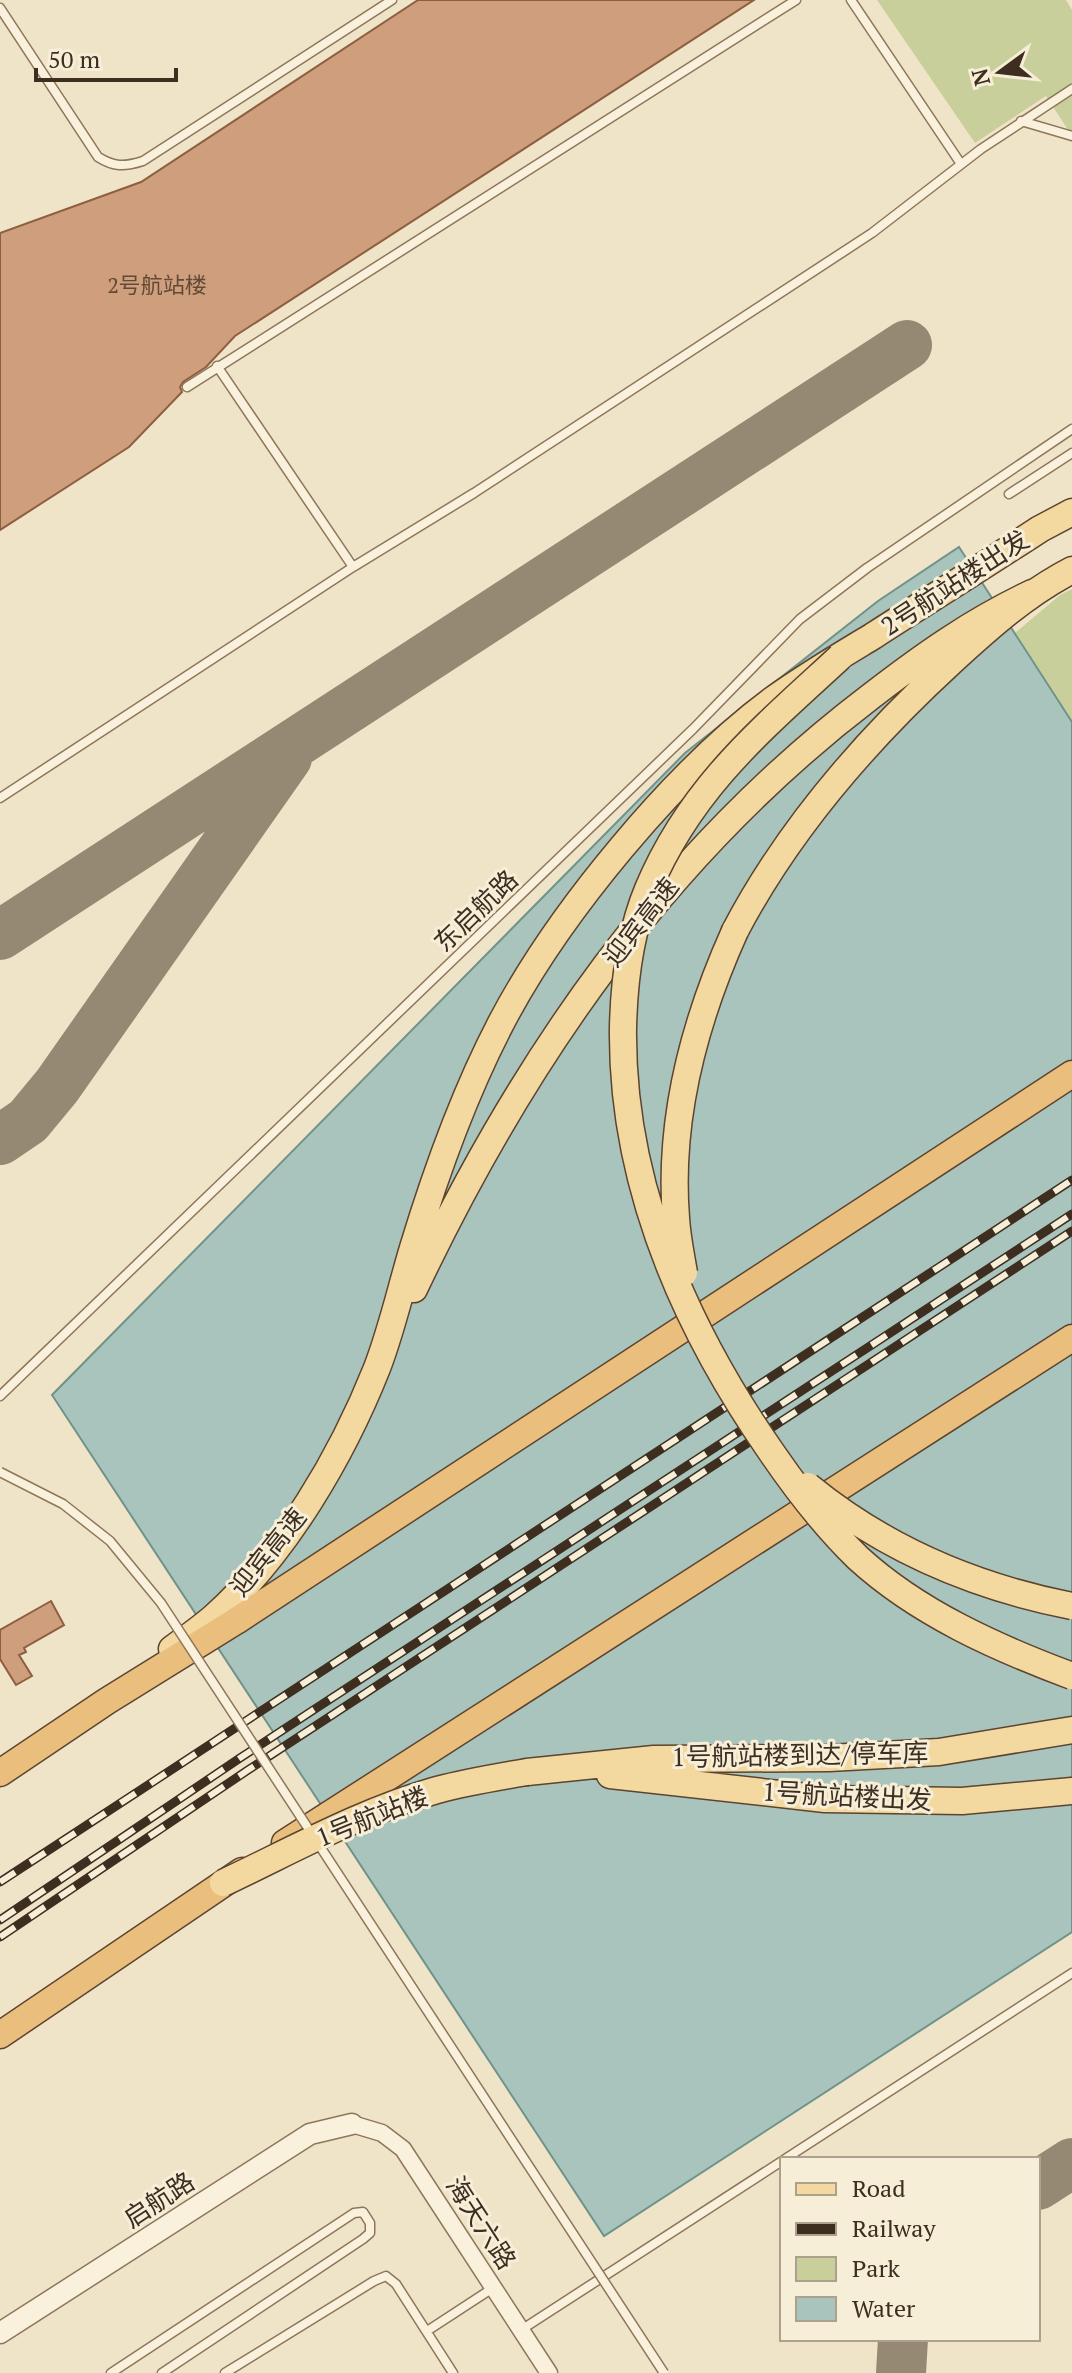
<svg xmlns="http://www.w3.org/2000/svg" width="1072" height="2373" viewBox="0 0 1072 2373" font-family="'PT Serif','Noto Sans SC',serif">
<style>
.green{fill:#c9cf9b}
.water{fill:#a9c4bc;stroke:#6f938a;stroke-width:2}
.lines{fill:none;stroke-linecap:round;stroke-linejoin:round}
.taxiway{stroke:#968974;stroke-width:50}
.building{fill:#cf9f7d;stroke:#8d5f41;stroke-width:2}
.service-casing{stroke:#8d765c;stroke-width:11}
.minor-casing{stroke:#8d765c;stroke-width:19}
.tertiary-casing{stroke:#8d765c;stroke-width:23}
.primary-casing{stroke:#5b4430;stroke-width:29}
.trunk-casing{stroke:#5b4430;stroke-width:29}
.service{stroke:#faf1dc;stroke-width:8}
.minor{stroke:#faf1dc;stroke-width:16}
.tertiary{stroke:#faf1dc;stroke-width:20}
.primary{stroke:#f3d9a0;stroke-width:26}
.trunk{stroke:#eabe7c;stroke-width:26}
.rail-casing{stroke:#3d2e20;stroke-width:9}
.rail{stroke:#f7eed8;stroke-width:6;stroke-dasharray:18;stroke-linecap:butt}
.service-bridge-casing{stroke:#8d765c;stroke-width:11;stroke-linecap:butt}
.primary-bridge-casing{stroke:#5b4430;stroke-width:29;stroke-linecap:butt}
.service-bridge{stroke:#faf1dc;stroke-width:8}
.primary-bridge{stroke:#f3d9a0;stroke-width:26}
.labels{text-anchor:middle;stroke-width:6;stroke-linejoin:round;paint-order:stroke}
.number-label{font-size:22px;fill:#624a37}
.street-label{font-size:26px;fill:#3d2e20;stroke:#f7eed8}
</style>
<rect width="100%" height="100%" fill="#f0e4c8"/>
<path class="green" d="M 877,0 L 1066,0 L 1072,10 L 1072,136 L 1046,96 L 975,143 Z
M 1072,589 L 1072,722 L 1015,633 L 1060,595 Z"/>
<path class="water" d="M 959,547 L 1072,722 L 1072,1932 L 604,2236 L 52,1395 L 685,753 L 878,601 Z"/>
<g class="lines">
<path class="taxiway" d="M 0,935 L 907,345
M 0,1140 L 28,1121 L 57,1086 L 287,758
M 1038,2185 L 1072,2163
M 901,2373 L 903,2339"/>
</g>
<path class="building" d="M 418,0 L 754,0 L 235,336 L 206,367 L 183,382 L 180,387 L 182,392 L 129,447 L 0,530 L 0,233 L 141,182 Z
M 51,1601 L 64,1625 L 24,1648 L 26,1652 L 19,1655 L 32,1676 L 16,1685 L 0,1659 L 0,1630 Z"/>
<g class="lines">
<defs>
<path id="service" d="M 851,0 L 961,164
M 0,8 L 98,157 C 114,167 124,167 143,161 L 392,0
M 1021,121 L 1072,136
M 217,366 L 353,567
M 187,387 L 796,0
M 1009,494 L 1072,453
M 0,798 L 353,567 L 474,493 L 872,233 L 981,149 L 1072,89
M 0,1396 L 693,729 L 800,619 L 867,568 L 1072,429
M 785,2159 L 1072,1973
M 521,2330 L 782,2161
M 427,2331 L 493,2288
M 111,2373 L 354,2213 L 363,2212 L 370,2223 L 370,2233 L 363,2239 L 162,2373
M 225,2373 L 374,2281 L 386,2276 L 396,2284 L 453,2373"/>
<path id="minor" d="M 352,2124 L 382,2133 L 403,2149 L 549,2373"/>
<path id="tertiary" d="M 0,2333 L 310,2134 L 352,2124"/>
<path id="primary" d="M 735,931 C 789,828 866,740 951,662 C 989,627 1026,594 1072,570
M 414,1289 C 523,1059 665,853 870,697 C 923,656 971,622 1032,593
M 172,1649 C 186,1639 200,1629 213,1618 C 285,1554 342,1456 377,1368 C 392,1329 401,1288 413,1248 C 436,1172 464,1094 501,1023 C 558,914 675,772 774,699 C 806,676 840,656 873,636 C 929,600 985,565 1040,529 L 1072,512
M 527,1772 L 654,1759 L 829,1758 L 939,1752 L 1072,1730
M 610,1775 L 825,1799 L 962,1801 L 1072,1791"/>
<path id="trunk" d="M 0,1773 L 107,1701 L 236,1621 L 1072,1074
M 285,1843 L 1072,1338
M 0,2035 L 242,1871"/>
</defs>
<use href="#service" class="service-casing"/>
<use href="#minor" class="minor-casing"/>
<use href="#tertiary" class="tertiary-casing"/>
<use href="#primary" class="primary-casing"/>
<use href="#trunk" class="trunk-casing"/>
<use href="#service" class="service"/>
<use href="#minor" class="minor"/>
<use href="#tertiary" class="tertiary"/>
<use href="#primary" class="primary"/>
<use href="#trunk" class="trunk"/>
<defs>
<path id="rail" d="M 0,1882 L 1072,1180
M 0,1920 L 240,1758 L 1072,1214
M 0,1937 L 248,1770 L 1072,1231"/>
</defs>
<use href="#rail" class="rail-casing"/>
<use href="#rail" class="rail"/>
<defs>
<path id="service-bridge" d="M 0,1472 L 63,1504 L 110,1541 L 161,1603 L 664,2373"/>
<path id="primary-bridge" d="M 840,657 C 762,729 691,787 648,889 C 630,932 624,980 623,1028 C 621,1183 685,1328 772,1453 C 798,1491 825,1526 858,1558 C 918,1613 997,1648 1072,1676
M 684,1273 C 681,1255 677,1237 676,1218 C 668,1118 694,1022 735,931
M 808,1486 C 885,1549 975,1587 1072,1606
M 223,1883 C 293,1850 362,1811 437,1790 C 467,1782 497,1777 527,1772"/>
</defs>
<use href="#service-bridge" class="service-bridge-casing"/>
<use href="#primary-bridge" class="primary-bridge-casing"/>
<use href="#service-bridge" class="service-bridge"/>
<use href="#primary-bridge" class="primary-bridge"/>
</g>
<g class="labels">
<g class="number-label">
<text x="157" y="293">2号航站楼</text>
</g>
<g class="street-label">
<text transform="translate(955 583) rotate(-33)" y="9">2号航站楼出发</text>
<text transform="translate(476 911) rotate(-44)" y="9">东启航路</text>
<text transform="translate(641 922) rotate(-52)" y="9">迎宾高速</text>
<text transform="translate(268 1552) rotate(-51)" y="9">迎宾高速</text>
<text transform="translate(800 1755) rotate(-1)" y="9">1号航站楼到达/停车库</text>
<text transform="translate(847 1796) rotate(3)" y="9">1号航站楼出发</text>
<text transform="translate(372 1817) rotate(-22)" y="9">1号航站楼</text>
<text transform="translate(159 2200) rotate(-33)" y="9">启航路</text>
<text transform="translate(481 2223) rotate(57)" y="9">海天六路</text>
</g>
</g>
<rect x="780" y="2157" width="260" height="184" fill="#f7eed8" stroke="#ada18e" stroke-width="2"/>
<rect x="796" y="2183" width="40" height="12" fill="#f3d9a0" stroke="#ada18e" stroke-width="2"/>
<text x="852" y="2197" font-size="24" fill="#3d2e20">Road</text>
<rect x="796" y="2223" width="40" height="12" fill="#3d2e20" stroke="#ada18e" stroke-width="2"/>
<text x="852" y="2237" font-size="24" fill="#3d2e20">Railway</text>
<rect x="796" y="2257" width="40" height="24" fill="#c9cf9b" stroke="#ada18e" stroke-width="2"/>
<text x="852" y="2277" font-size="24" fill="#3d2e20">Park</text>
<rect x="796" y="2297" width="40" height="24" fill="#a9c4bc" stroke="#ada18e" stroke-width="2"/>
<text x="852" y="2317" font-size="24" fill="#3d2e20">Water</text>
<g transform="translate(1000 72) rotate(255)" stroke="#f7eed8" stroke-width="6" paint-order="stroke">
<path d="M0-6L14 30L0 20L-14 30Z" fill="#3d2e20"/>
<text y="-12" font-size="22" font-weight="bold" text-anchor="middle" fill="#3d2e20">N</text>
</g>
<path d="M36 68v12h140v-12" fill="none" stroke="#3d2e20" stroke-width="4"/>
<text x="48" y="68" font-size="24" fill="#3d2e20" stroke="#f7eed8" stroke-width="6" paint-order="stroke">50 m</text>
</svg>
